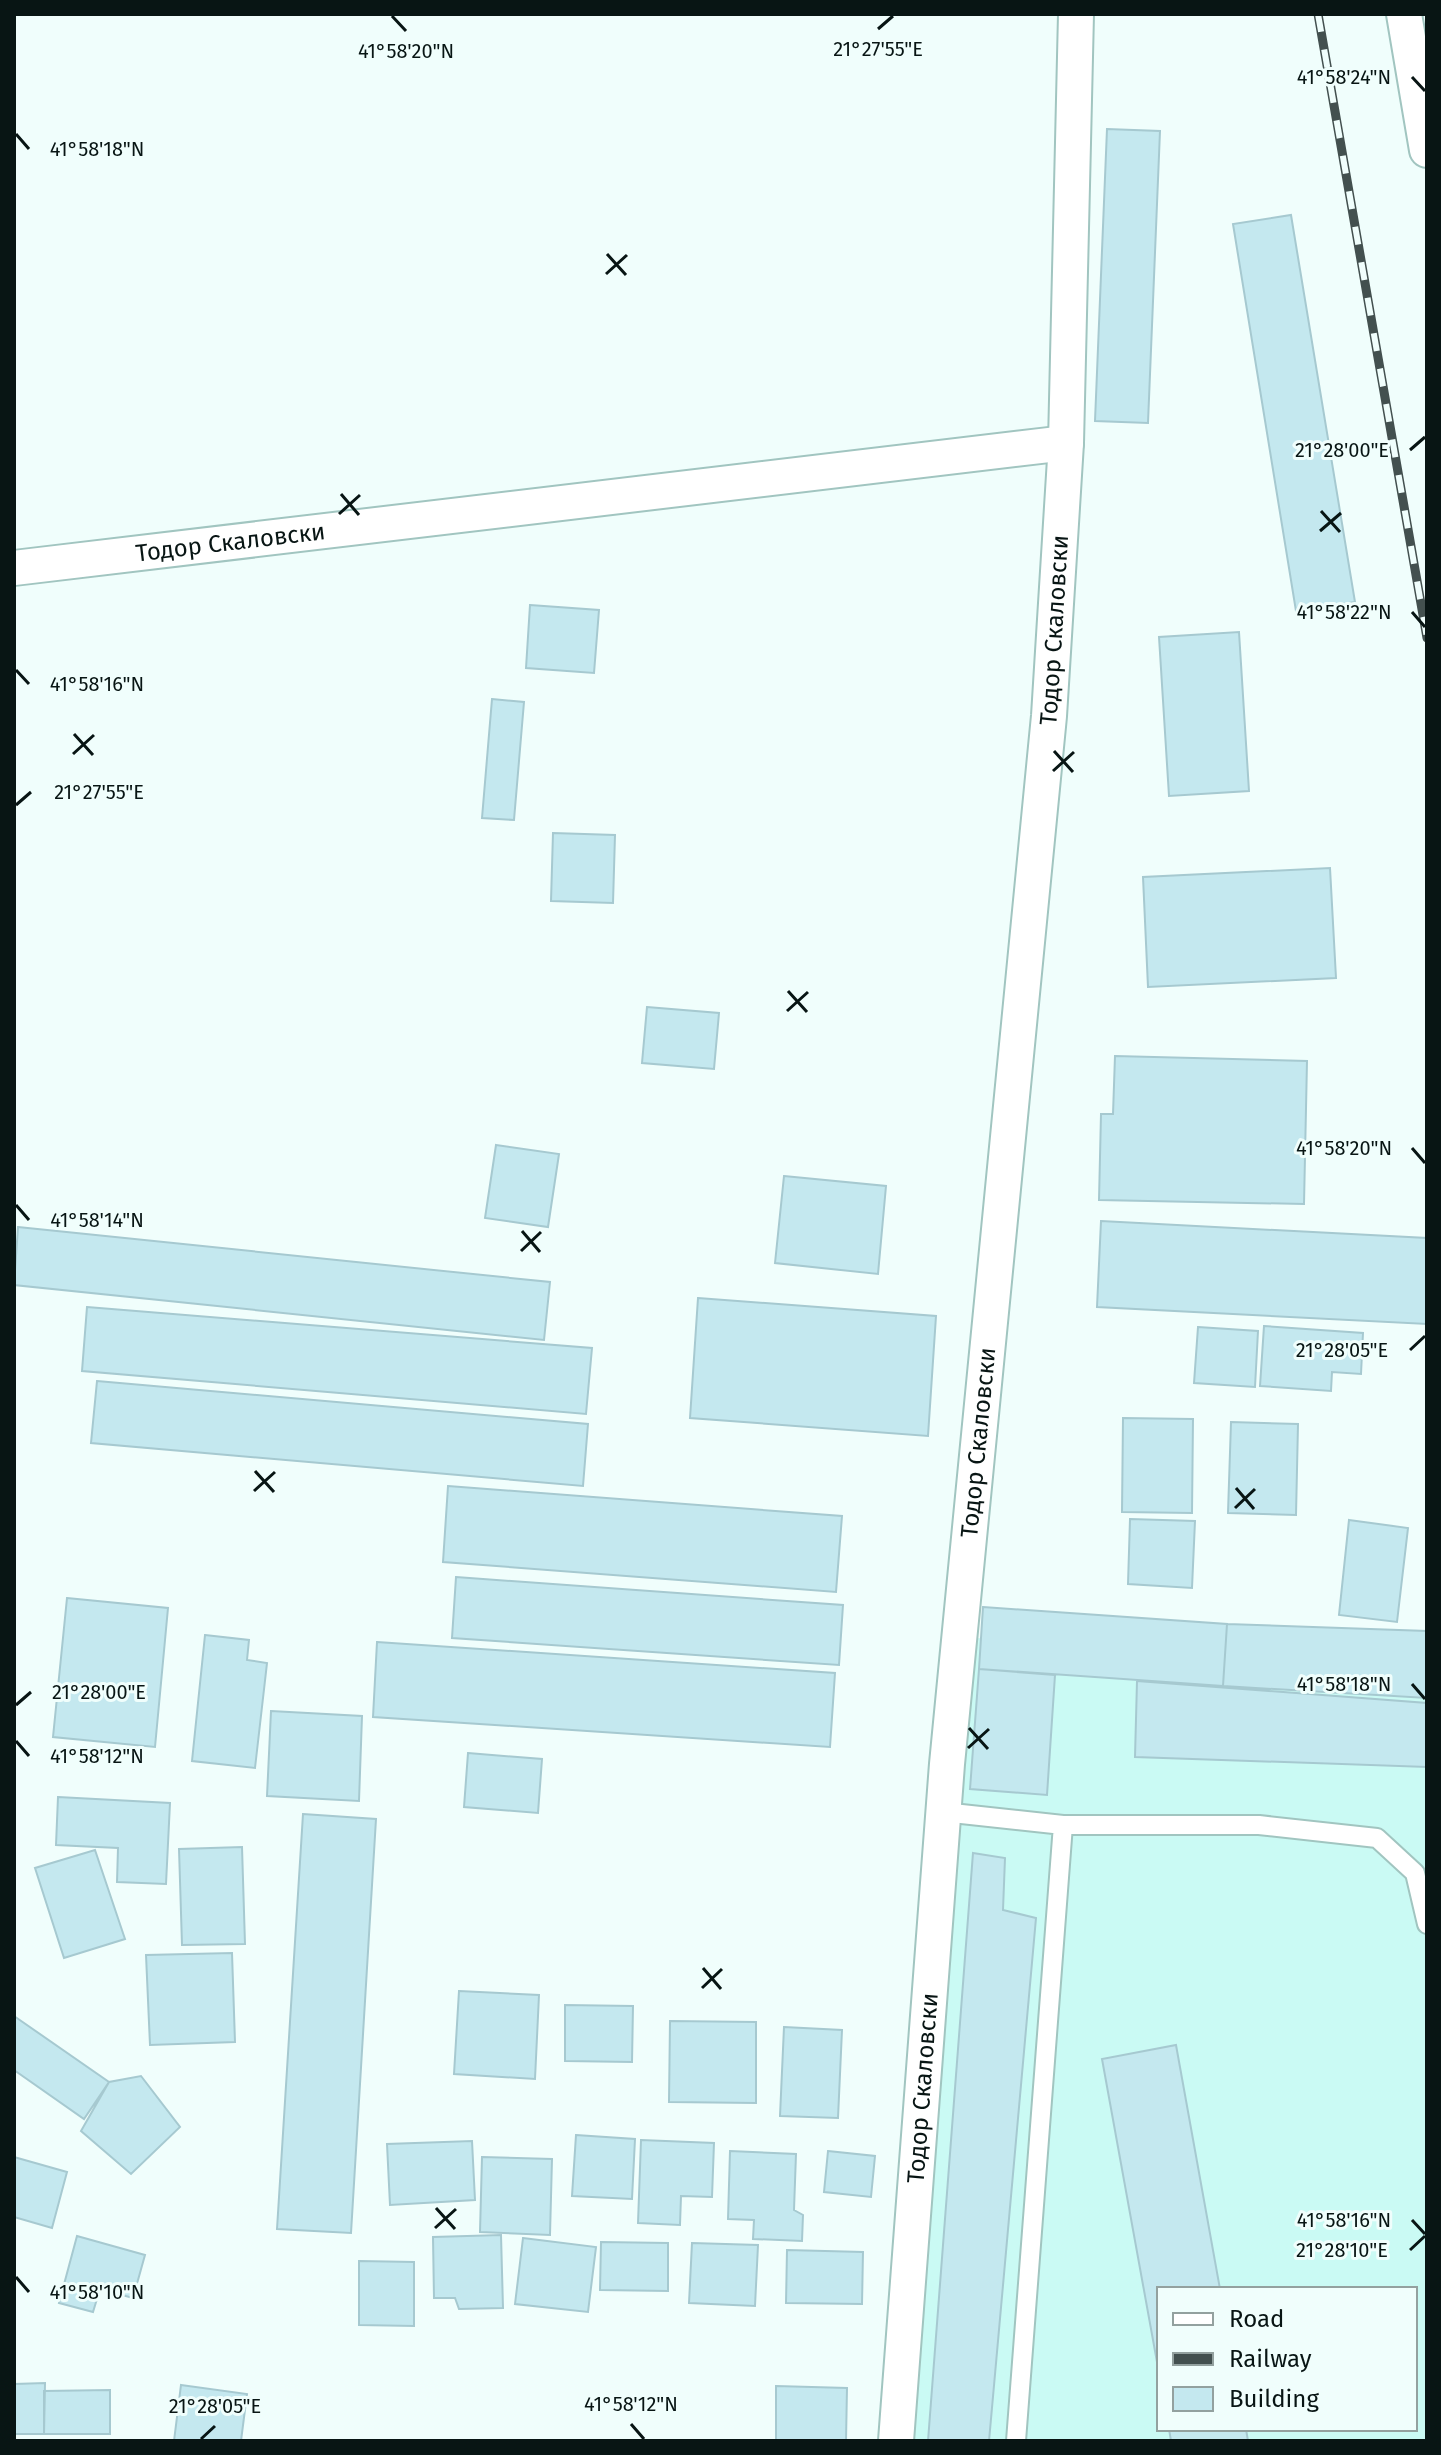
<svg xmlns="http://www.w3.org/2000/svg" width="1441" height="2455" viewBox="0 0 1441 2455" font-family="'Fira Sans',sans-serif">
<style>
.built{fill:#cafaf4;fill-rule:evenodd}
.building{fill:#c4e8ef;stroke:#a6c9d0;stroke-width:2}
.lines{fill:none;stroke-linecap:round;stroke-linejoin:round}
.lane-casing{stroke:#a1c5c0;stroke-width:22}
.street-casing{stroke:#a1c5c0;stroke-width:38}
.lane{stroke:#fff;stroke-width:18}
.street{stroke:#fff;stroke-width:34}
.rail-casing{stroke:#43504f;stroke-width:9}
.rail{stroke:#f0fefc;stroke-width:6;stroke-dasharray:18;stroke-linecap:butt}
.ticks{fill:none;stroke:#081514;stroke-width:3}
.labels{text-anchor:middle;stroke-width:6;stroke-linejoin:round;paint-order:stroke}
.street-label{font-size:24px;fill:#081514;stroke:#f0fefc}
.ticks-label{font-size:20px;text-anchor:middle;fill:#081514;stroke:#f0fefc;stroke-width:6;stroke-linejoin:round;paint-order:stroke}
</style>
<rect width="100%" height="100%" fill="#f0fefc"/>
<path class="built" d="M 962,1638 L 1427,1642 L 1427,2441 L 899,2441 ZM 1159,2289 L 1415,2289 L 1415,2429 L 1159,2429 Z"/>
<path class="building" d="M 1107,129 L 1160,131 L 1148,423 L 1095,421 Z
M 1291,215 L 1355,602 L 1296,611 L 1233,224 Z
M 530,605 L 599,610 L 594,673 L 526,668 Z
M 1239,632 L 1249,791 L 1169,796 L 1159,637 Z
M 492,699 L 524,702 L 514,820 L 482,818 Z
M 553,833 L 615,835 L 613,903 L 551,901 Z
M 1330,868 L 1336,978 L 1148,987 L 1143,877 Z
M 647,1007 L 719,1013 L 714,1069 L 642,1063 Z
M 1115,1056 L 1307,1061 L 1304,1204 L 1099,1200 L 1101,1114 L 1113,1114 Z
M 496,1145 L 559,1154 L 548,1227 L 485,1218 Z
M 784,1176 L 886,1186 L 878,1274 L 775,1263 Z
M 1101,1221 L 1427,1238 L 1427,1324 L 1097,1307 Z
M 18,1227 L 550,1282 L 544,1340 L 14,1285 Z
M 698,1298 L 936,1316 L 928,1436 L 690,1418 Z
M 87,1307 L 592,1348 L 586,1414 L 82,1371 Z
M 1264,1326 L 1363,1333 L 1361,1374 L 1332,1372 L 1331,1391 L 1260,1386 Z
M 1198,1327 L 1258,1331 L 1255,1387 L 1194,1383 Z
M 97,1381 L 588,1424 L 583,1486 L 91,1443 Z
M 1123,1418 L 1193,1419 L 1192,1513 L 1122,1512 Z
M 1231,1422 L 1298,1424 L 1296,1515 L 1228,1513 Z
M 448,1486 L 842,1516 L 836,1592 L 443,1562 Z
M 1130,1519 L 1195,1521 L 1192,1588 L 1128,1584 Z
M 1349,1520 L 1408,1528 L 1397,1622 L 1339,1615 Z
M 456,1577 L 843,1605 L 839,1665 L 452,1638 Z
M 67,1598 L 168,1608 L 155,1747 L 53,1737 Z
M 983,1607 L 1227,1624 L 1223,1686 L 979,1669 Z
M 1227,1624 L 1427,1631 L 1427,1698 L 1223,1686 Z
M 205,1635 L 249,1640 L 247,1660 L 267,1663 L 255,1768 L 192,1761 Z
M 377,1642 L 835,1673 L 830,1747 L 373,1717 Z
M 979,1669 L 1055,1675 L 1047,1795 L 970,1789 Z
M 1137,1681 L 1427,1703 L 1427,1767 L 1135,1757 Z
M 271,1711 L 362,1716 L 359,1801 L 267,1796 Z
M 468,1753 L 542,1759 L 538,1813 L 464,1807 Z
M 58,1797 L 170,1803 L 166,1884 L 117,1882 L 118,1848 L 56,1845 Z
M 303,1814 L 376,1819 L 351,2233 L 277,2229 Z
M 242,1847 L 245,1944 L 182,1945 L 179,1849 Z
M 95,1850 L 125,1939 L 64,1958 L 35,1868 Z
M 973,1853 L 1005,1858 L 1003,1910 L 1036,1918 L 989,2441 L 928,2441 Z
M 232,1953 L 235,2042 L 150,2045 L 146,1955 Z
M 459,1991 L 539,1995 L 535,2079 L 454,2074 Z
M 565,2005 L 633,2006 L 632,2062 L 565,2061 Z
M 14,2016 L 109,2082 L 84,2119 L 14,2070 Z
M 670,2021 L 756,2022 L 756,2103 L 669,2102 Z
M 784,2027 L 842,2030 L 838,2118 L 780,2116 Z
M 1176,2045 L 1220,2289 L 1159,2289 L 1159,2373 L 1102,2059 Z
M 141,2076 L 180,2127 L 131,2174 L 81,2131 L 109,2082 Z
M 576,2135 L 635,2139 L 632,2199 L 572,2196 Z
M 641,2140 L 714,2143 L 712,2197 L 681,2196 L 680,2225 L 638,2223 Z
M 472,2141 L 475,2200 L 390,2205 L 387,2144 Z
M 730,2151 L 796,2154 L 794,2210 L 803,2215 L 802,2241 L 753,2239 L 754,2220 L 728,2219 Z
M 828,2151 L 875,2156 L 871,2197 L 824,2192 Z
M 14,2157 L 67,2172 L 52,2228 L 14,2217 Z
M 482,2157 L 552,2159 L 550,2235 L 480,2232 Z
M 501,2235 L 503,2308 L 459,2309 L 455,2298 L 434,2298 L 433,2237 Z
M 77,2236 L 145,2255 L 133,2298 L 100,2289 L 93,2312 L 59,2303 Z
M 523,2238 L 596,2247 L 588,2312 L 515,2304 Z
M 601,2242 L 668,2243 L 668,2291 L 600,2290 Z
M 692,2243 L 758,2245 L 755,2306 L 689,2303 Z
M 787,2250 L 863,2252 L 862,2304 L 786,2303 Z
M 359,2261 L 414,2262 L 414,2326 L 359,2325 Z
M 45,2383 L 44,2434 L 14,2434 L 14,2384 Z
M 181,2385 L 247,2394 L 241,2441 L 174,2441 Z
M 776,2386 L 847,2388 L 846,2441 L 776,2441 Z
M 110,2390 L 110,2434 L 44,2434 L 44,2391 Z
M 1169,2429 L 1246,2429 L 1248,2441 L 1171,2441 Z"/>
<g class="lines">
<defs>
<path id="lane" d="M 943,1812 L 1063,1825 L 1259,1825 L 1377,1838 L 1415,1873 L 1427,1924
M 1016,2441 L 1063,1825"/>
<g id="street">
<path d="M 1404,14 L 1427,150"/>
<path id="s1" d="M 14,568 L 1066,443"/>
<path id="s2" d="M 896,2441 L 947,1764 L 1049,716 L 1066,443 L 1076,14"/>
</g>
</defs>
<use href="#lane" class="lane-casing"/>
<use href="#street" class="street-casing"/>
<use href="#lane" class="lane"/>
<use href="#street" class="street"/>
<defs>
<path id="rail" d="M 1318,14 L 1427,638"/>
</defs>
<use href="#rail" class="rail-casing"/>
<use href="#rail" class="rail"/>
</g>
<path class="ticks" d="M 392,16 L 406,31M 878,29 L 893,16M 1412,77 L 1425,91M 16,134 L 29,149M 607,254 L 626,275M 606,274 L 627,255M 1410,450 L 1425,437M 341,494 L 359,515M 1321,511 L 1340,532M 339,514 L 360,495M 1320,531 L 1341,513M 1412,612 L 1425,627M 16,670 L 29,684M 74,734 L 93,755M 1054,751 L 1073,772M 73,754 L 94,735M 1053,771 L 1074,752M 16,805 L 31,792M 788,991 L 807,1012M 787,1011 L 808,992M 1412,1148 L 1425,1163M 16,1205 L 29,1220M 522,1231 L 540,1252M 521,1251 L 541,1232M 1410,1350 L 1425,1336M 255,1471 L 274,1492M 1236,1488 L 1254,1509M 254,1491 L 275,1472M 1235,1508 L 1255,1489M 1412,1684 L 1425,1699M 16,1705 L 31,1692M 969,1728 L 988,1749M 16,1741 L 29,1756M 968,1748 L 989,1729M 703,1968 L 721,1989M 702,1988 L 722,1969M 436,2208 L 455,2229M 1412,2220 L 1425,2234M 435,2228 L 456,2209M 1410,2250 L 1425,2236M 16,2277 L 29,2292M 631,2424 L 644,2439M 201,2439 L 215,2426"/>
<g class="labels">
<g class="street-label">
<text dy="8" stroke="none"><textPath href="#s1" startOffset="218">Тодор Скаловски</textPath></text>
<text dy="8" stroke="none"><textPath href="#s2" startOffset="1818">Тодор Скаловски</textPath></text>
<text dy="8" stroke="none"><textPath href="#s2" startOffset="1002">Тодор Скаловски</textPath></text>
<text dy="8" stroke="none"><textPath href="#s2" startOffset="354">Тодор Скаловски</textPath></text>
</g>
</g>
<g class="ticks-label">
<text x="878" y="56">21°27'55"E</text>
<text x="406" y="58">41°58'20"N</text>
<text x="1344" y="84">41°58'24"N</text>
<text x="97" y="156">41°58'18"N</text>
<text x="1342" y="457">21°28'00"E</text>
<text x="1344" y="619">41°58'22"N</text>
<text x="97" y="691">41°58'16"N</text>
<text x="99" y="799">21°27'55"E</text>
<text x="1344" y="1155">41°58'20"N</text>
<text x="97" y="1227">41°58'14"N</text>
<text x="1342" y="1357">21°28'05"E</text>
<text x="1344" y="1691">41°58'18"N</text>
<text x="99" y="1699">21°28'00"E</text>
<text x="97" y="1763">41°58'12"N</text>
<text x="1344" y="2227">41°58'16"N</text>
<text x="1342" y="2257">21°28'10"E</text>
<text x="97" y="2299">41°58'10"N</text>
<text x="631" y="2411">41°58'12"N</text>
<text x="215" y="2413">21°28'05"E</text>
</g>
<rect width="1441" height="2455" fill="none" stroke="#081514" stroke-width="32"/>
<rect x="1157" y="2287" width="260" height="144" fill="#f0fefc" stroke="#93a19f" stroke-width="2"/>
<rect x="1173" y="2313" width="40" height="12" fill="#ffffff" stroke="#93a19f" stroke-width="2"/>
<text x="1229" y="2327" font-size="24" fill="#081514">Road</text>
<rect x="1173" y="2353" width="40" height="12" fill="#43504f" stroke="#93a19f" stroke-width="2"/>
<text x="1229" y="2367" font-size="24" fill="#081514">Railway</text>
<rect x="1173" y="2387" width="40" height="24" fill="#c4e8ef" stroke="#93a19f" stroke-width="2"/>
<text x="1229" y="2407" font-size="24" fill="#081514">Building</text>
</svg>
